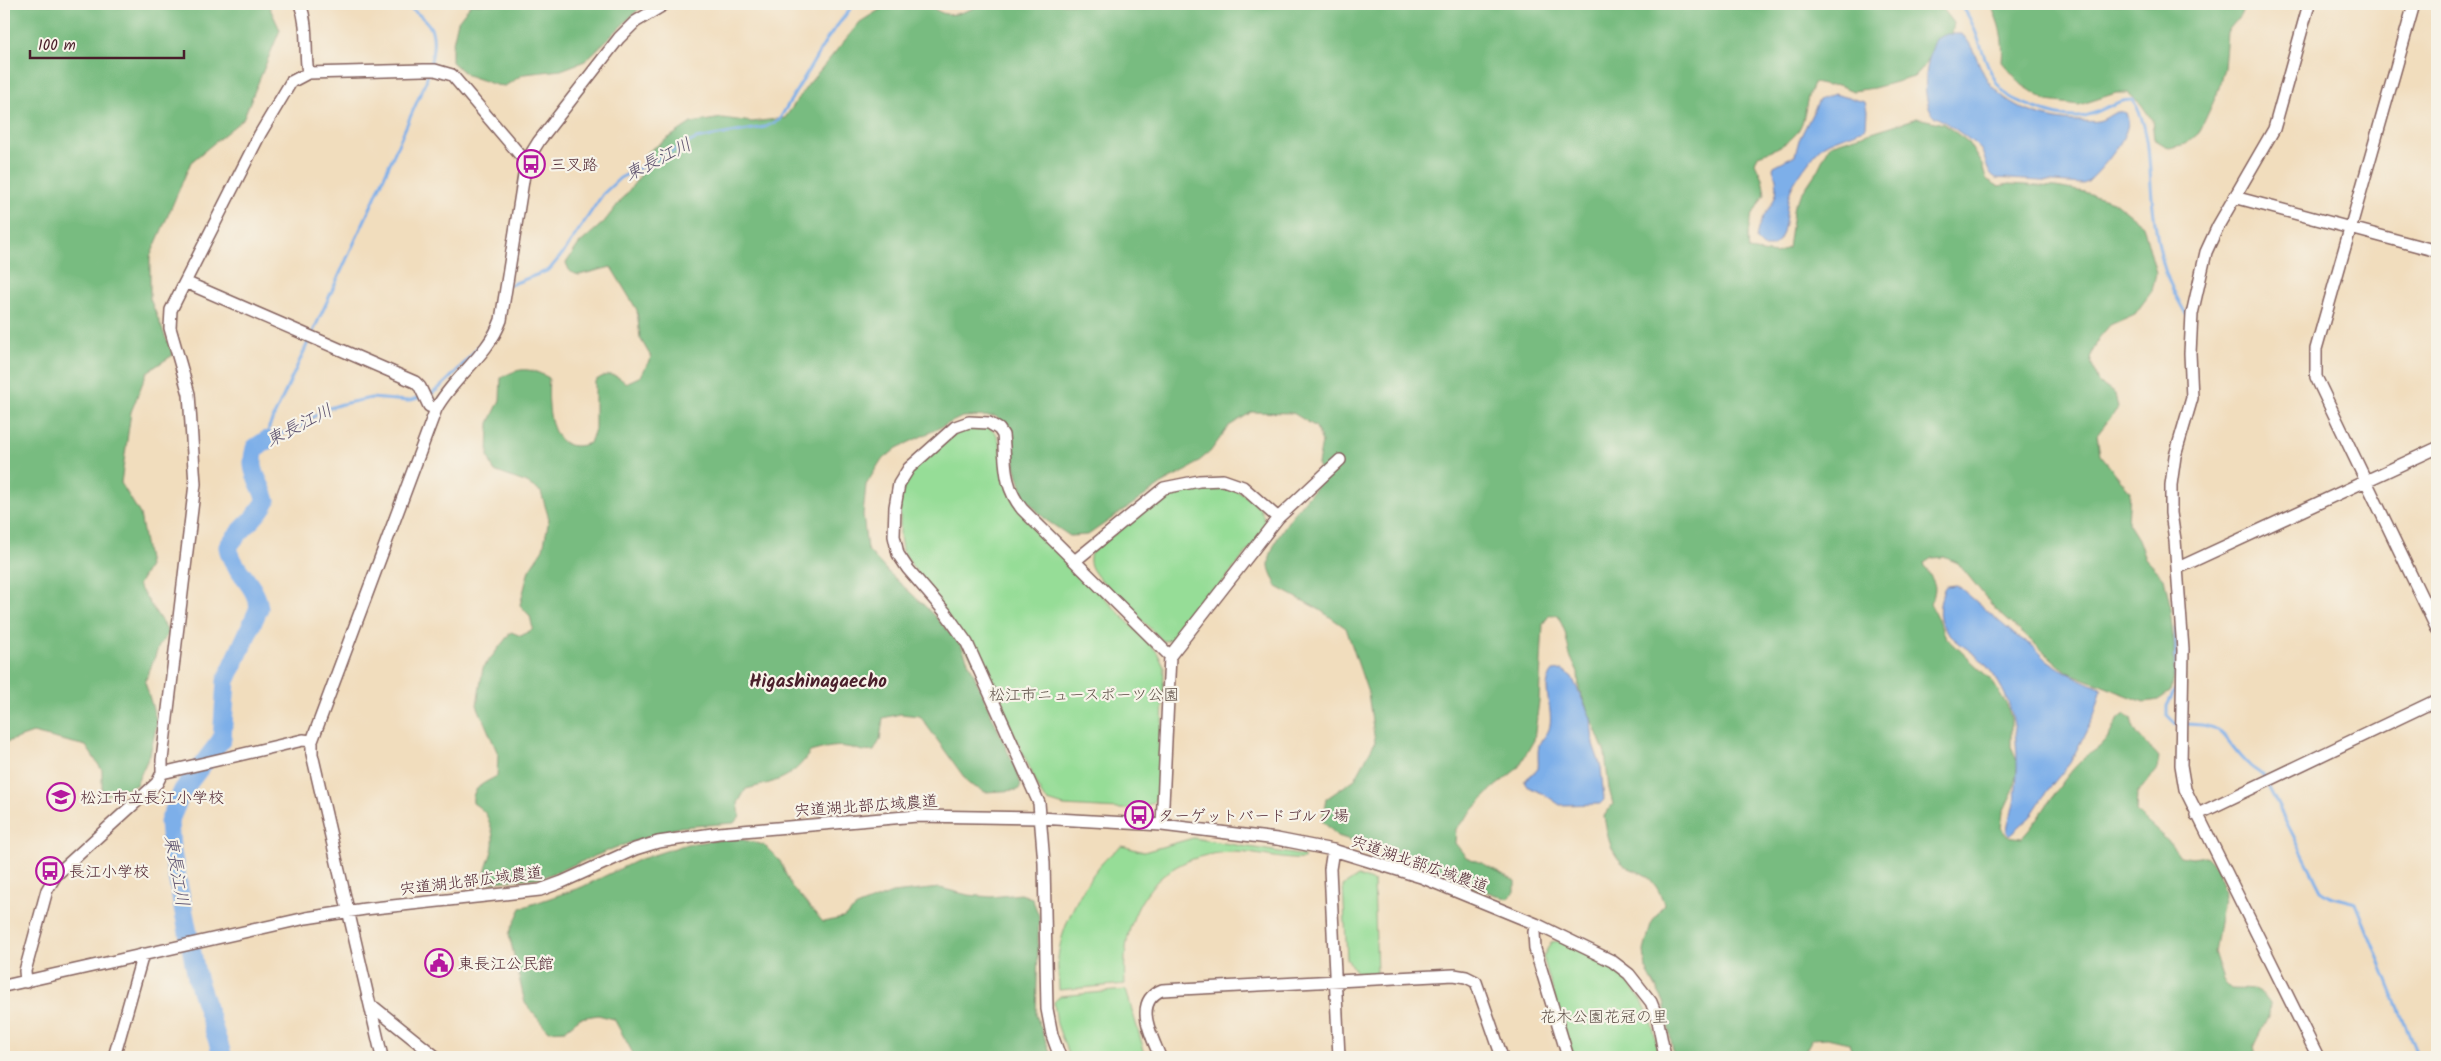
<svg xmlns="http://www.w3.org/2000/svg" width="2441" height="1061" viewBox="0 0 2441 1061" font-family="Kalam,'Klee One',sans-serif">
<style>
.green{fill:#96dd97;stroke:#707e61}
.forest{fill:#78bc80;stroke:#616e56}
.water{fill:#7dafe9;stroke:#64678a}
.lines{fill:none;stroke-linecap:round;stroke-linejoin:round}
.stream{stroke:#7dafe9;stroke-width:3}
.river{stroke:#7dafe9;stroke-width:19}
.minor-casing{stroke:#84625e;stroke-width:14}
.minor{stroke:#fff;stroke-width:11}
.labels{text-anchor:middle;stroke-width:4.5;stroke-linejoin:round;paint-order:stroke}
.poi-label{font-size:16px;fill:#4a1f2b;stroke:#f7f3e8;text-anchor:start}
.park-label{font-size:16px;fill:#5d4e46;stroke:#f7f3e8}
.street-label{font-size:16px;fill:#4a1f2b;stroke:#f7f3e8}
.water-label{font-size:18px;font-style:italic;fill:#5c516e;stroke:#f7f3e8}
.quarter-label{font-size:19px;font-weight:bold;fill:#4a1f2b;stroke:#f7f3e8}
</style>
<rect width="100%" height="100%" fill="#f7f3e8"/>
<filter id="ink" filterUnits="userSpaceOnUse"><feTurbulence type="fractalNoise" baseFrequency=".02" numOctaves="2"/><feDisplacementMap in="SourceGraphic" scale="10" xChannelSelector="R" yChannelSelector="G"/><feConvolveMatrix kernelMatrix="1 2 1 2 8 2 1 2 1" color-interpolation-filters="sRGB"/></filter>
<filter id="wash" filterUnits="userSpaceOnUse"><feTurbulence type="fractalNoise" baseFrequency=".0096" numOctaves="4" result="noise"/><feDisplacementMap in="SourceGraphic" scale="20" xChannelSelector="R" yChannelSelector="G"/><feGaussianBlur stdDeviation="1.12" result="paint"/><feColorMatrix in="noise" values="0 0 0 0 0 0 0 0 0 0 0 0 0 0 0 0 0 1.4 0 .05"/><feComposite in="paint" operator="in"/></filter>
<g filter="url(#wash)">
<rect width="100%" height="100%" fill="#f1ddbd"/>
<path class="green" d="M 985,425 L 996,433 L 1000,443 L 1004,479 L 1055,547 L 1157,652 L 1164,667 L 1160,789 L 1154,802 L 1138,809 L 1119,809 L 1064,806 L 1048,801 L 1042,795 L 999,701 L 902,550 L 900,536 L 900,495 L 913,467 L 964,427 Z
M 1215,483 C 1240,491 1263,499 1266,528 L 1177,640 L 1163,641 L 1098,577 C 1091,568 1088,563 1091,553 L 1164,493 Z
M 1193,838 L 1304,856 L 1304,859 C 1287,861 1254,852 1233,852 C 1155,854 1120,912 1125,984 L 1059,990 C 1059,979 1057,968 1058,958 C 1061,923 1092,863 1122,846 L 1144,852 Z
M 1358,876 L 1374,882 L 1377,973 L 1357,974 L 1347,959 L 1343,886 Z
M 1560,941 C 1621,971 1648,984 1659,1057 L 1572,1057 L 1543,957 L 1551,942 Z
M 1126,990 L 1146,1057 L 1069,1057 L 1057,1024 L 1054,1002 L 1060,996 Z"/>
<path class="forest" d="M 4,4 L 268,4 L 280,30 L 243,119 L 191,162 L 150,257 L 150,299 L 173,355 L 147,372 L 131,412 L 121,483 L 140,514 L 149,566 L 138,585 L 169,633 L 159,646 L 145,682 L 157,723 L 150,754 L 136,785 L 102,796 L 102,770 L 86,746 L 33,733 L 4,743 Z
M 471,4 L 644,4 L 585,61 L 561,70 L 524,74 L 505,86 L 496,85 L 467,75 L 452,62 L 452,47 L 458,21 Z
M 889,4 L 928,4 C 950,23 960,12 985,4 L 1939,4 L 1954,23 L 1952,34 L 1937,39 L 1926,64 L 1914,77 L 1874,88 L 1853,91 L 1839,85 L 1828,86 L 1814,83 C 1806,96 1807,106 1803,120 C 1797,141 1777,149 1758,155 L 1755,163 L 1762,178 L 1765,194 C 1751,215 1746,225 1749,250 L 1776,254 L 1788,248 L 1794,205 L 1817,171 L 1830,145 L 1917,118 L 1944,124 L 1967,141 L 1982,165 L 1986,179 L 1998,186 L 2010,184 L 2056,187 L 2084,192 L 2113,201 L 2143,225 L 2156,273 L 2152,291 L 2135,314 L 2110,325 L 2098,339 L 2090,358 L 2098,382 L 2115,394 L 2118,408 L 2097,435 L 2100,455 L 2130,491 L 2128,523 L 2138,539 L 2145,558 L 2164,578 L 2169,600 L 2174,645 L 2174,672 L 2170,692 L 2158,700 L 2144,702 L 2067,672 L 1996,610 L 1958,563 L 1944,557 L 1932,558 L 1924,563 C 1931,582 1941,583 1930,603 L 1946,637 L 1992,681 L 2007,705 L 2011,718 L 2011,747 L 2018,764 L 2013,791 L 2003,812 L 2001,828 L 2007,836 L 2022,838 C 2044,814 2058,783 2081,761 C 2089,753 2098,750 2105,741 C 2115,730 2111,723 2125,714 L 2131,718 C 2136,740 2146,741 2159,757 L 2157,769 L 2137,794 L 2136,812 C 2151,827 2169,839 2180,856 L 2192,858 L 2206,856 L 2217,867 L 2224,893 L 2214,952 L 2223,980 L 2232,989 C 2250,990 2260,987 2270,1003 L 2269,1015 L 2254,1045 L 2256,1057 L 1854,1057 L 1849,1043 L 1827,1038 L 1812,1039 L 1802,1057 L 1674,1057 L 1664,1002 L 1646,969 L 1644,951 L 1651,924 L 1664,904 C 1661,894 1655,882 1645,875 C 1637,870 1629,870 1622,863 C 1609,850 1607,833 1604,816 L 1613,804 L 1609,789 L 1605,753 L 1579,689 L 1578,673 L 1570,656 L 1565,632 L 1558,615 L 1549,615 L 1543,624 L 1539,701 L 1534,740 L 1518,768 L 1492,789 L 1456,829 L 1455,843 L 1466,857 L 1484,864 L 1515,881 L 1515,892 L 1508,899 L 1467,885 L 1426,865 L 1338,836 L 1322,821 L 1326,799 L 1355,779 L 1375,742 L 1368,693 L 1346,628 L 1320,610 L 1277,587 C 1275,581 1269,571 1269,565 C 1270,537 1303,503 1320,482 L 1318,464 L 1322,442 L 1316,427 L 1293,413 L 1252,412 L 1229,426 L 1210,452 L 1188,470 L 1166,481 L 1088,535 L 1070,536 L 1046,520 L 1024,497 L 1015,466 L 1013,430 L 995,416 L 962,417 L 897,448 L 880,462 L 866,485 L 863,515 L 867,549 L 887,571 L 926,607 L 961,645 L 1018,775 L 1021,785 L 1018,790 L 985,792 L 969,784 L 920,716 L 900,714 L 883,718 L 880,740 L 874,751 C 863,753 857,748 846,747 C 834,745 821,749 810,752 C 793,779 775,782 746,789 L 738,803 L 740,816 L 734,823 L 680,827 L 617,847 L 544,877 L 485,883 C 483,861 499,853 491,827 C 486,813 486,812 473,803 C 471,787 485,783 497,776 L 498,754 L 477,705 L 483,668 L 511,632 L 521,636 L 533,629 L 530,616 L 520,605 L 529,570 L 543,549 L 549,519 L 541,492 L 527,483 L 494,471 L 488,456 L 489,423 L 500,400 L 501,378 C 520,367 529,367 549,378 C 547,405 548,459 590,443 L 595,429 L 595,381 C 608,372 614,373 626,383 L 641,376 L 651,357 L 640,338 L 637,310 L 611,267 L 579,275 L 570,272 L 566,263 L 579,244 L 604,222 L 644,171 L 646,153 L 691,123 L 722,118 L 752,122 L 785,118 L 807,86 L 860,22 Z
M 1990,4 L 2245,4 L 2240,16 L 2227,32 L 2224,68 L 2217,94 L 2199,133 L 2186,144 L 2169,148 L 2154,139 L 2152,120 L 2141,104 L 2128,93 L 2116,93 L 2079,105 L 2047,101 L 2022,85 L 2002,62 C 2004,38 2000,24 1990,4 Z
M 736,838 L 764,845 L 780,861 L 791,886 L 823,922 L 843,918 L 858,906 L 892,893 L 940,888 L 968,895 L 991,897 L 1021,894 L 1032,898 L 1039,916 L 1036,1015 L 1052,1057 L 635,1057 L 614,1019 L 598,1015 L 580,1018 L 565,1030 L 548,1031 L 525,1003 L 509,934 L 521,908 L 582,887 L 638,860 L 687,844 Z"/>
<path class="water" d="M 1947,34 L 1962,34 C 1975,47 1978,66 1988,81 C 2007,108 2047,121 2079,121 C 2085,121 2092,122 2098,121 C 2109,119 2114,108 2126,113 C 2137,131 2101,169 2088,182 L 2083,184 L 1996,178 C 1985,172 1987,160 1981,150 C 1977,144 1942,119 1935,117 C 1919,99 1926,59 1936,39 Z
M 1834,94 L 1865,102 L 1867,111 L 1866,127 C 1854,135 1837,137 1824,145 C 1816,150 1797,177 1792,187 C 1783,205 1790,237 1772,247 L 1763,247 L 1756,240 C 1758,208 1787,205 1773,169 L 1774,166 L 1795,155 L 1799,140 L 1819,100 Z
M 1957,585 L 2015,635 L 2034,647 L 2047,660 L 2067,673 L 2102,689 L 2094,716 L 2070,763 L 2047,791 L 2030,817 L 2010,835 L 2007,833 C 2007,822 2012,813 2014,803 C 2019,777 2018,733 2010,708 C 2005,691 1995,675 1983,662 C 1970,648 1946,639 1940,619 C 1938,610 1941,598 1944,589 L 1946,586 Z
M 1563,670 L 1572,677 L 1591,718 L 1593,744 L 1601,767 L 1604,800 L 1600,804 L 1560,805 L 1547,796 L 1527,786 L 1524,781 L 1538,769 C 1539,762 1537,752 1539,745 C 1542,738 1549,734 1550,725 C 1553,706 1540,687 1553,671 Z"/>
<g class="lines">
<path class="stream" d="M 1960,4 C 1982,29 1983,78 2010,97 C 2018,102 2026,104 2035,108 C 2048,113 2064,118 2079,117 C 2098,116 2114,99 2133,100 C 2149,125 2149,158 2151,186 C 2153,211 2158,249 2166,273 C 2171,289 2180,303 2188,318
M 510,285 L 549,270 L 564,252 L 603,194 L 620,178 L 696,139 L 765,127 L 779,120 L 827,39 L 854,4
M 427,396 C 441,391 479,348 487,334 C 494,321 497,304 500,289 L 502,288
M 267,440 L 301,426 L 323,410 L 342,404 L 371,398 L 408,401 L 421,397
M 267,440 L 269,427 L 373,202 L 426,81 C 430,66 436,46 432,31 C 428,19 412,10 404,4
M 2176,628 L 2176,688 L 2167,706 L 2167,715 L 2176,724 C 2230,723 2217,734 2250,766 C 2255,771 2261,772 2265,779
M 2267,784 L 2321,890 L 2332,897 L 2356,903 L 2418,1057"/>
<path class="river" d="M 223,1057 L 197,978 L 171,847 L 169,822 L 183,790 L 222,739 L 226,681 L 259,608 C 257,585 232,570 228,547 C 238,530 257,519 266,501 C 260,479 248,473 255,448 L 267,440"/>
</g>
</g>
<g filter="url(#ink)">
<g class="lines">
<defs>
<path id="minor" d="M 300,4 C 309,27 304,50 308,73
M 2309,4 L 2274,129 L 2218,226 L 2206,252 L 2192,314 L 2190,353 L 2192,398 L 2175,456 L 2171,485 L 2171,513 L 2175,540 L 2183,650 L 2181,765 L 2185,789 L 2318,1057
M 2414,4 L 2316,349 L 2316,377 L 2437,629
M 2234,197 L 2437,251
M 436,409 L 429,406 L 420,387 L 415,382 L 185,282 L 260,134 L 291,82 L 308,73 L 424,70 L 435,70 L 452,75 L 526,162
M 1076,560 L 1164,488 L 1199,481 L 1223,480 L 1243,487 L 1278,518
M 2178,568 L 2437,448
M 162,773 L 303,740 L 312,741
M 2196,815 L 2437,700
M 1162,825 L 1170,656 L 1278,518 L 1340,460
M 1333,850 L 1330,869 L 1339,1057
M 1536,924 L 1534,932 L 1535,949 L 1568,1057
M 26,982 L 25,971 L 47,890 L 56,875 L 157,783 L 162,773 L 162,760 L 195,484 L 189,394 L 170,328 L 171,310 L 185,282
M 4,986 L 306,918 L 365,909 L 540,890 L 562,882 L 635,849 L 658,842 L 719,833 L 917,816 L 1039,818 L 1162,825 L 1277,839 L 1333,850 L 1421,877 L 1536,924 L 1612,961 L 1629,974 L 1651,1002 L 1657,1017 L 1665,1057
M 371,1008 L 375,1008 L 436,1057
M 114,1057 L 143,954
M 382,1057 L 312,754 L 312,741 L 436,409 C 454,376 488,356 501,320 L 526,162 L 539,141 L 619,38 L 635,22 L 665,4
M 1060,1057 L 1052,1035 L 1047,1009 L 1044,863 L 1039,803 L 967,643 L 945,612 L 908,569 L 898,554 L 894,536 L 895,507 L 899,484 L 909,468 L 955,427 L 969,422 L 989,423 L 999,429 L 1003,435 C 1006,464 1003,485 1022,509 L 1170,656
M 1160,1057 C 1152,1036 1132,1002 1162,990 L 1454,975 L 1466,977 L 1476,982 L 1502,1057"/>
</defs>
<use href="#minor" class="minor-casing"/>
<use href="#minor" class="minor"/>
</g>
</g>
<defs>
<symbol id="bus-ring" viewBox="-11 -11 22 22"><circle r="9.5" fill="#f7f3e8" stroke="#b5179e" stroke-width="1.5"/><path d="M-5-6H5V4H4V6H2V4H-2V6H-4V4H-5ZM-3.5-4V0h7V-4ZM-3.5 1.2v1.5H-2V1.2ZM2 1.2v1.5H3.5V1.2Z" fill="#b5179e"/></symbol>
<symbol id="school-ring" viewBox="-11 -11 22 22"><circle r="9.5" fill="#f7f3e8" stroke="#b5179e" stroke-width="1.5"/><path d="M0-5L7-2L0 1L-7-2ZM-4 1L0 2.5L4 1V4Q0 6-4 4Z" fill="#b5179e"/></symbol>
<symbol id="civic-ring" viewBox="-11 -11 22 22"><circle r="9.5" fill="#f7f3e8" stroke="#b5179e" stroke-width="1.5"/><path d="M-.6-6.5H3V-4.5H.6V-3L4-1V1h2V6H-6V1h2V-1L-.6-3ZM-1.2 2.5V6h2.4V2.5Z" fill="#b5179e"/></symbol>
</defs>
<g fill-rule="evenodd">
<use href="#bus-ring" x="515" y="148" width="32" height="32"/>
<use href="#school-ring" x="45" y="781" width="32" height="32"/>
<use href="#bus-ring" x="1123" y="799" width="32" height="32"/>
<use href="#bus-ring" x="34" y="855" width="32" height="32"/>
<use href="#civic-ring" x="423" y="947" width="32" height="32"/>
</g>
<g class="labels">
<g class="poi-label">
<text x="550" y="170">三叉路</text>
<text x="80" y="803">松江市立長江小学校</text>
<text x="1158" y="821">ターゲットバードゴルフ場</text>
<text x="69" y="877">長江小学校</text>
<text x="458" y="969">東長江公民館</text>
</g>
<g class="park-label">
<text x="1084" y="700">松江市ニュースポーツ公園</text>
<text x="1604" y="1022">花木公園花冠の里</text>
</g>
<g class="street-label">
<text transform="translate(866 805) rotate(-4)" y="6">宍道湖北部広域農道</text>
<text transform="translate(1420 863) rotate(19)" y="6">宍道湖北部広域農道</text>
<text transform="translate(471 880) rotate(-7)" y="6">宍道湖北部広域農道</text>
</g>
<g class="water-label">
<text transform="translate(658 159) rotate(-27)" y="6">東長江川</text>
<text transform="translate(299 425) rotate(-27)" y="6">東長江川</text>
<text transform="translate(177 871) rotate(80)" y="6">東長江川</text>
</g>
<g class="quarter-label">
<text x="818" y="687">Higashinagaecho</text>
</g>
</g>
<rect width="2441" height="1061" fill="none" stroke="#f7f3e8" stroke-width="20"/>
<path d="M30 50v8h154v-8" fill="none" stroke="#4a1f2b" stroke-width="2.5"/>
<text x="38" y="50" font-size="15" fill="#4a1f2b" stroke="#f7f3e8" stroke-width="4" paint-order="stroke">100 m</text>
</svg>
